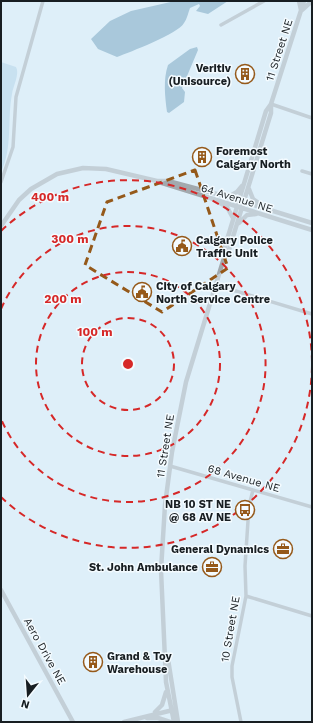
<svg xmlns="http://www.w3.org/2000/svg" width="313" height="723" viewBox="0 0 313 723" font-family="'Work Sans',sans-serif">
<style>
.green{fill:#add0e5}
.water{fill:#689ab6}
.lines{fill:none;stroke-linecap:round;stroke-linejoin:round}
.minor{stroke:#a2a9ae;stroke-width:3.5}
.tertiary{stroke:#a2a9ae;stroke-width:4.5}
.marked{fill:none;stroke:#95591a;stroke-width:3;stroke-dasharray:8 5;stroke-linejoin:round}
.ring{fill:none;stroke:#d62828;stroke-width:2;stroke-dasharray:7 5}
.labels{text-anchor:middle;stroke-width:3;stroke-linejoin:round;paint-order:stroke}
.street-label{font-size:11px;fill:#181e22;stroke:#f4fbff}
.poi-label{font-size:11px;font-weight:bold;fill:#181e22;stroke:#f4fbff;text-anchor:end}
.centre{fill:#d62828;stroke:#f4fbff;stroke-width:2}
.ring-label{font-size:12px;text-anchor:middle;font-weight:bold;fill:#d62828;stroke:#f4fbff;stroke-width:3;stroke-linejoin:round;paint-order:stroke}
</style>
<rect width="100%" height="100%" fill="#deeff9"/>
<path class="green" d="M 1,62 L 16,67 C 20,74 13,86 12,94 C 7,120 13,147 1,172 Z"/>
<path class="water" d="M 175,1 L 228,1 L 208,14 L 196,11 L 200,6 L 199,4 L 190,8 C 188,13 187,19 184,23 C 178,34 130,52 117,57 L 98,49 L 91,39 L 110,21 L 131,11 Z
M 197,47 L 198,50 L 182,88 L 185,92 L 184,102 L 169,113 L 167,112 C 165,97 163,79 168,65 L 190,49 Z"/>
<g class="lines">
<path class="minor" d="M 221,25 L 264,1
M 271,104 L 312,118
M 302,171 L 312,174
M 1,182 L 13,147 L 16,97 L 43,1
M 216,285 L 312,314
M 170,466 L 312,507
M 246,596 L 312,616
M 241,722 L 232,677 L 232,666 L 246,596 L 245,566 L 249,506 L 253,490"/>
<path class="tertiary" d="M 299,1 L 301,10
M 302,10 L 312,1
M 159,182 L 312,230
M 249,189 L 253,199 L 263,206
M 228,197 L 237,192 L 242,186
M 220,203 L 227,207 L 233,218
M 239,223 L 247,215 L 256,214
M 1,226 L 19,200 L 31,189 L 57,174 L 83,168 L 106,169 L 157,181 L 168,181 L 228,197 L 312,223
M 224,258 L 223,253 L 266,111 L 271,104
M 1,590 L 73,722
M 168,659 L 178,722
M 155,712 L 162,705 L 166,692
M 147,718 L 158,718 L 170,722
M 124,722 L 173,710
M 174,722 L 166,682 L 161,570 L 165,505 L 172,452 L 186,382 L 224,258 L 228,253 L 271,113 L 271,104 L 304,1"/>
</g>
<path d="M0 0H313V723H0ZM 195,170 L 228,268 L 162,312 L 85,265 L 107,202 Z" fill="#deeff9" fill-opacity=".55" fill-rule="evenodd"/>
<path class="marked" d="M 195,170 L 228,268 L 162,312 L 85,265 L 107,202 Z"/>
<g class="ring">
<circle cx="128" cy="364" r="46"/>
<circle cx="128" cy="364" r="92"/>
<path d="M1 309A138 138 0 1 1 1 419"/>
<path d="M312 366A184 184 0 0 1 1 497M1 231A184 184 0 0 1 312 362"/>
</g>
<defs>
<symbol id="building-ring" viewBox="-11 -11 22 22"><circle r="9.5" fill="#f4fbff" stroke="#95591a" stroke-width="1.5"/><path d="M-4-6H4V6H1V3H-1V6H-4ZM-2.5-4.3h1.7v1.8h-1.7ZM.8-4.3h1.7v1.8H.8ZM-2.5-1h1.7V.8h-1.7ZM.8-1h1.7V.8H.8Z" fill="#95591a"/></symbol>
<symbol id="civic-ring" viewBox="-11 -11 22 22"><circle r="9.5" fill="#f4fbff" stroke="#95591a" stroke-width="1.5"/><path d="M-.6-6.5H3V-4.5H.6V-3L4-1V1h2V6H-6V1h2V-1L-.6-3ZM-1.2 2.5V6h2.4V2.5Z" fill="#95591a"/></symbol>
<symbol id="bus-ring" viewBox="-11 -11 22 22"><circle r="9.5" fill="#f4fbff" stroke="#95591a" stroke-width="1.5"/><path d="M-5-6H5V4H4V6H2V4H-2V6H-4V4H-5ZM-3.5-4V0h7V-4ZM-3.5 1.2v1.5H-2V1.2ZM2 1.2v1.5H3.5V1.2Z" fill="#95591a"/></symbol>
<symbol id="office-ring" viewBox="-11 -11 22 22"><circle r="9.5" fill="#f4fbff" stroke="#95591a" stroke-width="1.5"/><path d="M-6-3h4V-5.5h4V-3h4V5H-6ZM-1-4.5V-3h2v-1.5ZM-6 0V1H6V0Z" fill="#95591a"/></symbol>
</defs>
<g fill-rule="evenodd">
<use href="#building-ring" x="234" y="63" width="22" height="22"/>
<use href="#building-ring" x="191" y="146" width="22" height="22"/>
<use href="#civic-ring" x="171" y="235" width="22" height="22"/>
<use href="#civic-ring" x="131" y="281" width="22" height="22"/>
<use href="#bus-ring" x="234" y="499" width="22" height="22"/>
<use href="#office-ring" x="272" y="538" width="22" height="22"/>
<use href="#office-ring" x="201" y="556" width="22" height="22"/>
<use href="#building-ring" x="82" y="651" width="22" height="22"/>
</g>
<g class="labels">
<g class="street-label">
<text transform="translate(279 50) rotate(-72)" y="4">11 Street NE</text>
<text transform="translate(237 198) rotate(17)" y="4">64 Avenue NE</text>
<text transform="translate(165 446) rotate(-81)" y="4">11 Street NE</text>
<text transform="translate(244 478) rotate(16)" y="4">68 Avenue NE</text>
<text transform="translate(230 629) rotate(-80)" y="4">10 Street NE</text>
<text transform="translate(45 651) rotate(61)" y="4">Aero Drive NE</text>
</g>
<g class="poi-label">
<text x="231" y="72">Veritiv<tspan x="231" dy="13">(Unisource)</tspan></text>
<text x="216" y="155" text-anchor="start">Foremost<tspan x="216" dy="13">Calgary North</tspan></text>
<text x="196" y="244" text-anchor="start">Calgary Police<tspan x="196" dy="13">Traffic Unit</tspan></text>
<text x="156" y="290" text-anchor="start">City of Calgary<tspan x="156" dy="13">North Service Centre</tspan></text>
<text x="231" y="508">NB 10 ST NE<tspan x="231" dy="13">@ 68 AV NE</tspan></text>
<text x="269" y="553">General Dynamics</text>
<text x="198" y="571">St. John Ambulance</text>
<text x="107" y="660" text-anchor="start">Grand &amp; Toy<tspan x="107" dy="13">Warehouse</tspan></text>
</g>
</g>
<circle cx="128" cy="364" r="6" class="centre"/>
<g class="ring-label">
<text x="50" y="201">400 m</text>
<text x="70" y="243">300 m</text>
<text x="63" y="303">200 m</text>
<text x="95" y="336">100 m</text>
</g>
<rect width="313" height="723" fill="none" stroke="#181e22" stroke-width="4"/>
<g transform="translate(28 695) rotate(197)" stroke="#f4fbff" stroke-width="3" paint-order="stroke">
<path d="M0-3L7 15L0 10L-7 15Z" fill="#181e22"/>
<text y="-6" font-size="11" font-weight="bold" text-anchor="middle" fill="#181e22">N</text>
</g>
</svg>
